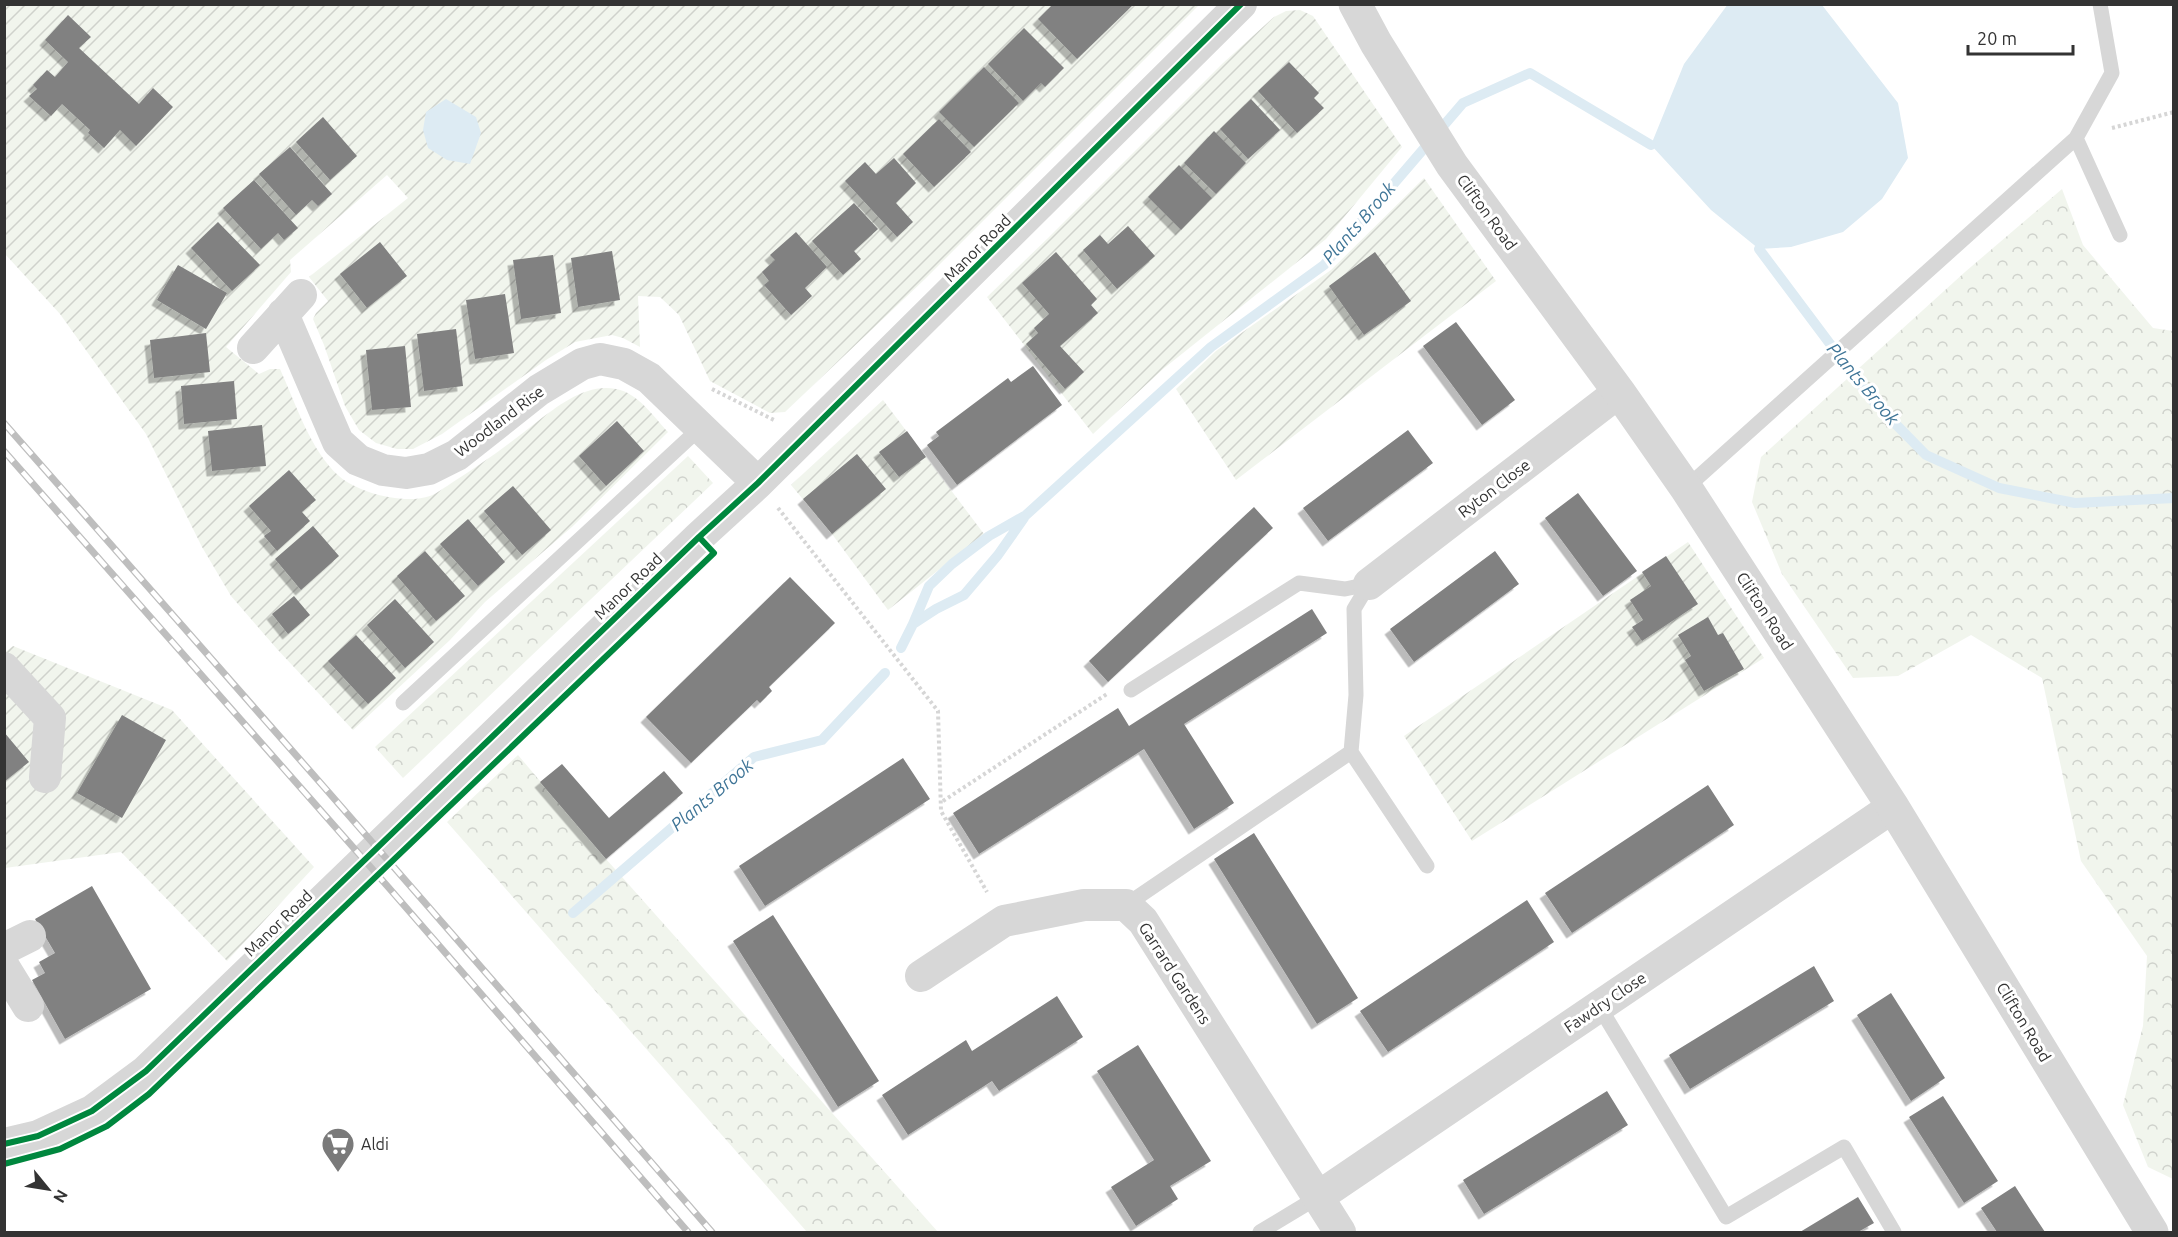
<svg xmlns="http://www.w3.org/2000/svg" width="2178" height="1237" viewBox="0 0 2178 1237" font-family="Ubuntu,sans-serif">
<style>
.forest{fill:url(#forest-crowns)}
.garden{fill:url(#garden-furrows)}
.water{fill:#ddebf3}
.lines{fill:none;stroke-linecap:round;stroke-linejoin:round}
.stream{stroke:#ddebf3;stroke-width:10}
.building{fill:#818181;filter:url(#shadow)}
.path{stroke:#d6d6d6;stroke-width:4;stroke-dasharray:3 3;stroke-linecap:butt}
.service{stroke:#d7d7d7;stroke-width:15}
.minor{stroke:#d7d7d7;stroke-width:32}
.tertiary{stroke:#d7d7d7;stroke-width:33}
.rail-casing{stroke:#bebebe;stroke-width:7}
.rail{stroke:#fff;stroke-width:4.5;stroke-dasharray:14;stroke-linecap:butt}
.cycleway-casing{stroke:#fff;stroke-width:10}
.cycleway{stroke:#00873e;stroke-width:6}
.labels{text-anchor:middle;stroke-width:6;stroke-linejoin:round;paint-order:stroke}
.street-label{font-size:16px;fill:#333;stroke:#fff}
.poi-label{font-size:16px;fill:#333;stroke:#fff;text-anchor:start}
.water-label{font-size:18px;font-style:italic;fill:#3f7597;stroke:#fff}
</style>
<defs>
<pattern id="forest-crowns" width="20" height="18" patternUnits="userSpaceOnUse" patternTransform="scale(1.5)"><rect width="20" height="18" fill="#f1f5ed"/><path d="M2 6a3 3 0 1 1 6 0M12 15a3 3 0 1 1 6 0" fill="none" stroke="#cfd2cc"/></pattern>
<pattern id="garden-furrows" width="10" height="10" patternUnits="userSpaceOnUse" patternTransform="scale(1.5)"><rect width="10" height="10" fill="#f1f5ed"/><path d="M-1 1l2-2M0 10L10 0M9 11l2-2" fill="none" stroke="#cfd2cc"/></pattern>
<filter id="shadow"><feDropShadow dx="-5.5" dy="5.5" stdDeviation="0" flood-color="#0004"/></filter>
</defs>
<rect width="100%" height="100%" fill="#fff"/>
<path class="forest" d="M 2062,189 L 2083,245 L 2153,328 L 2173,331 L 2173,1179 L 2148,1167 L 2123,1105 L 2143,1026 L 2147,956 L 2081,861 L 2042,678 L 1971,635 L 1898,676 L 1853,678 L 1782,574 L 1752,502 L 1761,457 L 1965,272 Z
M 688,456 L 713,483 L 403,778 L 375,747 Z
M 518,755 L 606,859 L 938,1232 L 807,1232 L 447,822 Z"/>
<path class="garden" d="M 5,5 L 1199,5 L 925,279 L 785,412 L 770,413 L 710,381 L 679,315 L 660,297 L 638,296 L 640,347 L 623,338 L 612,335 L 575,342 L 546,360 L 442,434 L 413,449 L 397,449 L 376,443 L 359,430 L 345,406 L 324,345 L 313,319 L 316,313 L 328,301 L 309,277 L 408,198 L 387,175 L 290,260 L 291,272 L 226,347 L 259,374 L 270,369 L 280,369 C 295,402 311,452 339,476 C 358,493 405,505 430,496 C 438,493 445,487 453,482 C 483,463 511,443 538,421 C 559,405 587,383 616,389 C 638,393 653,416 668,432 L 573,526 L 485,602 L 450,640 L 353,730 L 277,649 L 231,596 L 202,547 L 146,434 L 60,314 L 5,254 Z
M 1300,10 L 1313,16 L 1402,147 L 1326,239 L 1163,369 L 1093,434 L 987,297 L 1048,238 L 1223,63 L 1274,17 L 1286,11 Z
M 1424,178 L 1496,281 L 1236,480 L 1176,389 L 1216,351 L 1331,270 Z
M 883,400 L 984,534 L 888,610 L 832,534 L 791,485 Z
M 1688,542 L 1764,658 L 1472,841 L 1404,736 Z
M 13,646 L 172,710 L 314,867 L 227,961 L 121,852 L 5,868 L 4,653 Z"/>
<path class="water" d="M 1728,4 L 1822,5 L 1898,103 L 1908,158 L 1882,199 L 1843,232 L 1791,247 L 1759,249 L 1711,210 L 1651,145 L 1684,64 Z
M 446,99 L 476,117 L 481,133 L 470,164 L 447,160 L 428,148 L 423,130 L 426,112 Z"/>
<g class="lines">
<path class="stream" d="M 1759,249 L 1872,400 L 1926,455 L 1999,488 L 2075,503 L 2174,498
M 913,624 L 929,586 L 952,564 L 989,536 L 1026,515 L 1211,347 L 1324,265 L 1463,103 L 1530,73 L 1651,145
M 901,648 L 913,624 L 936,609 L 964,595 L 998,555 L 1024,518
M 573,913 L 754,757 L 822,740 L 885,673"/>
</g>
<path class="building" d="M 1053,4 L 1134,4 L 1077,59 L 1038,19 Z
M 68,15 L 91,37 L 79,48 L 139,104 L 153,88 L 173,107 L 136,146 L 120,130 L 104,148 L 88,133 L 90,130 L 62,104 L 51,116 L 29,96 L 37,89 L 33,85 L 47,70 L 55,77 L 68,62 L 45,40 Z
M 1024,28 L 1064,68 L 1045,87 L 1041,83 L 1023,101 L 988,64 Z
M 1289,62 L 1319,93 L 1314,98 L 1324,108 L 1297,133 L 1258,91 Z
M 984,67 L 1019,103 L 974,147 L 939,112 Z
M 1251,99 L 1280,130 L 1248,159 L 1220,129 Z
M 323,117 L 357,156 L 330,180 L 296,142 Z
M 939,119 L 971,152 L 934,187 L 903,154 Z
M 1214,131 L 1246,163 L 1216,194 L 1184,163 Z
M 290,147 L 332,194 L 318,206 L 312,200 L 296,215 L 259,174 Z
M 894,158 L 916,183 L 896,203 L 913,222 L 897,237 L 845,181 L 865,162 L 876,174 Z
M 1179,165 L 1212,198 L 1181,230 L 1148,197 Z
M 254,180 L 298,228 L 284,240 L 278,233 L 261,249 L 223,208 Z
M 854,203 L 878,229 L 854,251 L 861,259 L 843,275 L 812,241 Z
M 218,222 L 260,265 L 232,291 L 191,248 Z
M 1128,226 L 1155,256 L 1117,289 L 1083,250 L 1100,235 L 1108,244 Z
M 796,232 L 827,267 L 805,288 L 812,296 L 791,315 L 764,285 L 769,281 L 762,272 L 775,260 L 770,255 Z
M 380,242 L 407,276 L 367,308 L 340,274 Z
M 612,251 L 620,300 L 578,307 L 571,258 Z
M 1056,252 L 1097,299 L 1091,305 L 1098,313 L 1060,346 L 1084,372 L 1065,389 L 1026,344 L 1038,333 L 1034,328 L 1049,314 L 1022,283 Z
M 1375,252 L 1411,301 L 1364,335 L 1329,286 Z
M 553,255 L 561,313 L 521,319 L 513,260 Z
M 178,265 L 227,293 L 206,329 L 157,300 Z
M 505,294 L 514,353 L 475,359 L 466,300 Z
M 1456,322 L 1515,400 L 1482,425 L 1423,346 Z
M 456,329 L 463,386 L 424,391 L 417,334 Z
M 206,333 L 210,372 L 154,378 L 150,340 Z
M 405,346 L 411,407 L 372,410 L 366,350 Z
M 1033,366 L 1062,405 L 957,485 L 927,445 L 939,436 L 936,432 L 1008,378 L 1011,382 Z
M 234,381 L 237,419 L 184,424 L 181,386 Z
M 617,421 L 644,451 L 606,486 L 579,456 Z
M 262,425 L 266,466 L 212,471 L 208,431 Z
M 1408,430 L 1433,463 L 1328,541 L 1303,508 Z
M 907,431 L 926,457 L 899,477 L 879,452 Z
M 857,454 L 886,489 L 832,534 L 803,499 Z
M 289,470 L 316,500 L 302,512 L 310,521 L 277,551 L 264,536 L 271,531 L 249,506 Z
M 513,486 L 551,530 L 522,555 L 484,511 Z
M 1578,493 L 1637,571 L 1603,596 L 1545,518 Z
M 1254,507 L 1273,528 L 1108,682 L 1089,661 Z
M 468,519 L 505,562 L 478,586 L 440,544 Z
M 313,526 L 339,556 L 301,590 L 275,559 Z
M 425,551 L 465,596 L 436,621 L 397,576 Z
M 1495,551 L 1519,584 L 1414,662 L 1390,629 Z
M 1666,556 L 1698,604 L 1642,641 L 1632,627 L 1643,620 L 1630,600 L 1651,586 L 1642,572 Z
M 790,577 L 835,623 L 769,687 L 772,691 L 760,703 L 757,700 L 691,763 L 646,717 Z
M 294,596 L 310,615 L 288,634 L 272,614 Z
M 395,599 L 434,642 L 405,668 L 367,625 Z
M 1312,609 L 1327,633 L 1184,724 L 1234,803 L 1194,829 L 1144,749 L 979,854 L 953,813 L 1118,708 L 1129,726 Z
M 1708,617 L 1718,635 L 1723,633 L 1744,669 L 1704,691 L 1685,660 L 1691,656 L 1678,635 Z
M 356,635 L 396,678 L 368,704 L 328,661 Z
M 122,715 L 166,740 L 122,818 L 77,793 Z
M 4,732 L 29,762 L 4,782 Z
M 903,758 L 930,799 L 765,906 L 739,866 Z
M 562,764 L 609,818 L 664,771 L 683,793 L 606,859 L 540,782 Z
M 1708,785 L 1734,825 L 1572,933 L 1545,893 Z
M 1254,833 L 1358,998 L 1317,1024 L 1214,859 Z
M 92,886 L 151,989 L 65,1039 L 32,980 L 45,973 L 39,962 L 55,953 L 35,919 Z
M 1527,900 L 1554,942 L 1388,1052 L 1360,1011 Z
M 773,915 L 879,1081 L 838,1107 L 733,941 Z
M 1814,966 L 1834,1001 L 1690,1089 L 1669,1055 Z
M 1891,993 L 1945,1078 L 1911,1101 L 1857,1015 Z
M 1057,996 L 1083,1037 L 999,1091 L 992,1081 L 908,1135 L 882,1095 L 966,1040 L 972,1051 Z
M 1138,1045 L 1211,1161 L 1170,1186 L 1178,1199 L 1136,1226 L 1111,1187 L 1154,1160 L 1097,1071 Z
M 1607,1091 L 1628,1125 L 1484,1214 L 1463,1180 Z
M 1943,1096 L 1998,1181 L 1964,1203 L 1909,1117 Z
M 2015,1186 L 2033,1214 L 2045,1232 L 1997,1232 L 1981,1208 Z
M 1858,1197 L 1874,1223 L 1858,1232 L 1800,1232 Z"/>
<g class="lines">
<path class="path" d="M 2112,128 L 2174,112
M 712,389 L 776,421
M 778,508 L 938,711 L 941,811 L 987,892
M 943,801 L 1107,694"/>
<path class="service" d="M 2076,138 L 2120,235
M 1686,488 L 2076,138 L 2112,73 L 2100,4
M 403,703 L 700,428
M 1351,752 L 1427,866
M 1126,905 L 1351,752 L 1356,695 L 1354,609 L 1369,584 L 1345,589 L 1299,583 L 1131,690
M 1599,1006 L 1726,1217 L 1844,1147 L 1894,1232
M 1260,1232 L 1318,1197"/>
<path class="minor" d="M 283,314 L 338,442 L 358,460 L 383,470 L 406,473 L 429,469 L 457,455 L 539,390 L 582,364 L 600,359 L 624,364 L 649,378 L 758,483
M 253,348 L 301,295
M 1369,584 L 1619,392
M 4,668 L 50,718 L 45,777
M 4,949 L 30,936
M 4,967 L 28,1006
M 921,976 L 1004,921 L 1084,905 L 1126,905 L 1143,921 L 1340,1232
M 4,1144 L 38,1136 L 92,1111 L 146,1071 L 699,537 L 758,483 L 1241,4
M 1318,1197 L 1893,807"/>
<path class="tertiary" d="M 1355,4 L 1376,43 L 1452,165 L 1619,392 L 1686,488 L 1893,807 L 2152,1232"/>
<defs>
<path id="rail" d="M 4,423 L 324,787 L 712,1232
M 4,451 L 389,888 L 688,1232"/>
</defs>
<use href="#rail" class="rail-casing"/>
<use href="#rail" class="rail"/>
<defs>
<path id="cycleway" d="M 4,1144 L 38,1136 L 92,1111 L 146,1071 L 699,537 L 758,483 L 1241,4
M 4,1164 L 60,1149 L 107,1126 L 149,1094 L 714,553 L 699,537"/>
</defs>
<use href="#cycleway" class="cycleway-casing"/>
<use href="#cycleway" class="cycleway"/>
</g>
<defs>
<symbol id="supermarket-pin" viewBox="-11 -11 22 30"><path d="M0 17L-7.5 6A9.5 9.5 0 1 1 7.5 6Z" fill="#7a7a7a" stroke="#fff"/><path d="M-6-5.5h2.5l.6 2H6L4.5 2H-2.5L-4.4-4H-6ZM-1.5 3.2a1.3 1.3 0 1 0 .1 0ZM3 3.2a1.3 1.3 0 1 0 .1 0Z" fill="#fff"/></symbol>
</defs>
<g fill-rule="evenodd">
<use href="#supermarket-pin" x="319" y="1125" width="38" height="52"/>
</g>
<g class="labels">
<g class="street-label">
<text transform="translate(1487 212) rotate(54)" y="6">Clifton Road</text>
<text transform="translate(977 248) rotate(-45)" y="6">Manor Road</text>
<text transform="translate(499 421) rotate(-37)" y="6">Woodland Rise</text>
<text transform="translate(1494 488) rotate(-37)" y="6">Ryton Close</text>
<text transform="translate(628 586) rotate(-44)" y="6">Manor Road</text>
<text transform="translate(1765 611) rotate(57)" y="6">Clifton Road</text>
<text transform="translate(278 923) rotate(-44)" y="6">Manor Road</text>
<text transform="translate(1175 973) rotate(57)" y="6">Garrard Gardens</text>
<text transform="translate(1605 1002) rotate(-34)" y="6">Fawdry Close</text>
<text transform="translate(2024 1022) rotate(59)" y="6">Clifton Road</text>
</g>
<g class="poi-label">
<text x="361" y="1150">Aldi</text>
</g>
<g class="water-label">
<text transform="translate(1359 223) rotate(-49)" y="6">Plants Brook</text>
<text transform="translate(1863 384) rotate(50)" y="6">Plants Brook</text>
<text transform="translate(712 795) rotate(-40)" y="6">Plants Brook</text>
</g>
</g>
<rect width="2178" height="1237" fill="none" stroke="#333333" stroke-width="12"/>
<g transform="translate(48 1189) rotate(120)" stroke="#ffffff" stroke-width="4.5" paint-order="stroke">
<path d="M0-4.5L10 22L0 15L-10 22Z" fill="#333333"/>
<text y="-9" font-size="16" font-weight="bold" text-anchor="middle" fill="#333333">N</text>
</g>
<path d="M1968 45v9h105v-9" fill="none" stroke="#333333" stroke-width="3"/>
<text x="1977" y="45" font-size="18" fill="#333333" stroke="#ffffff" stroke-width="4.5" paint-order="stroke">20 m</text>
</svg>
